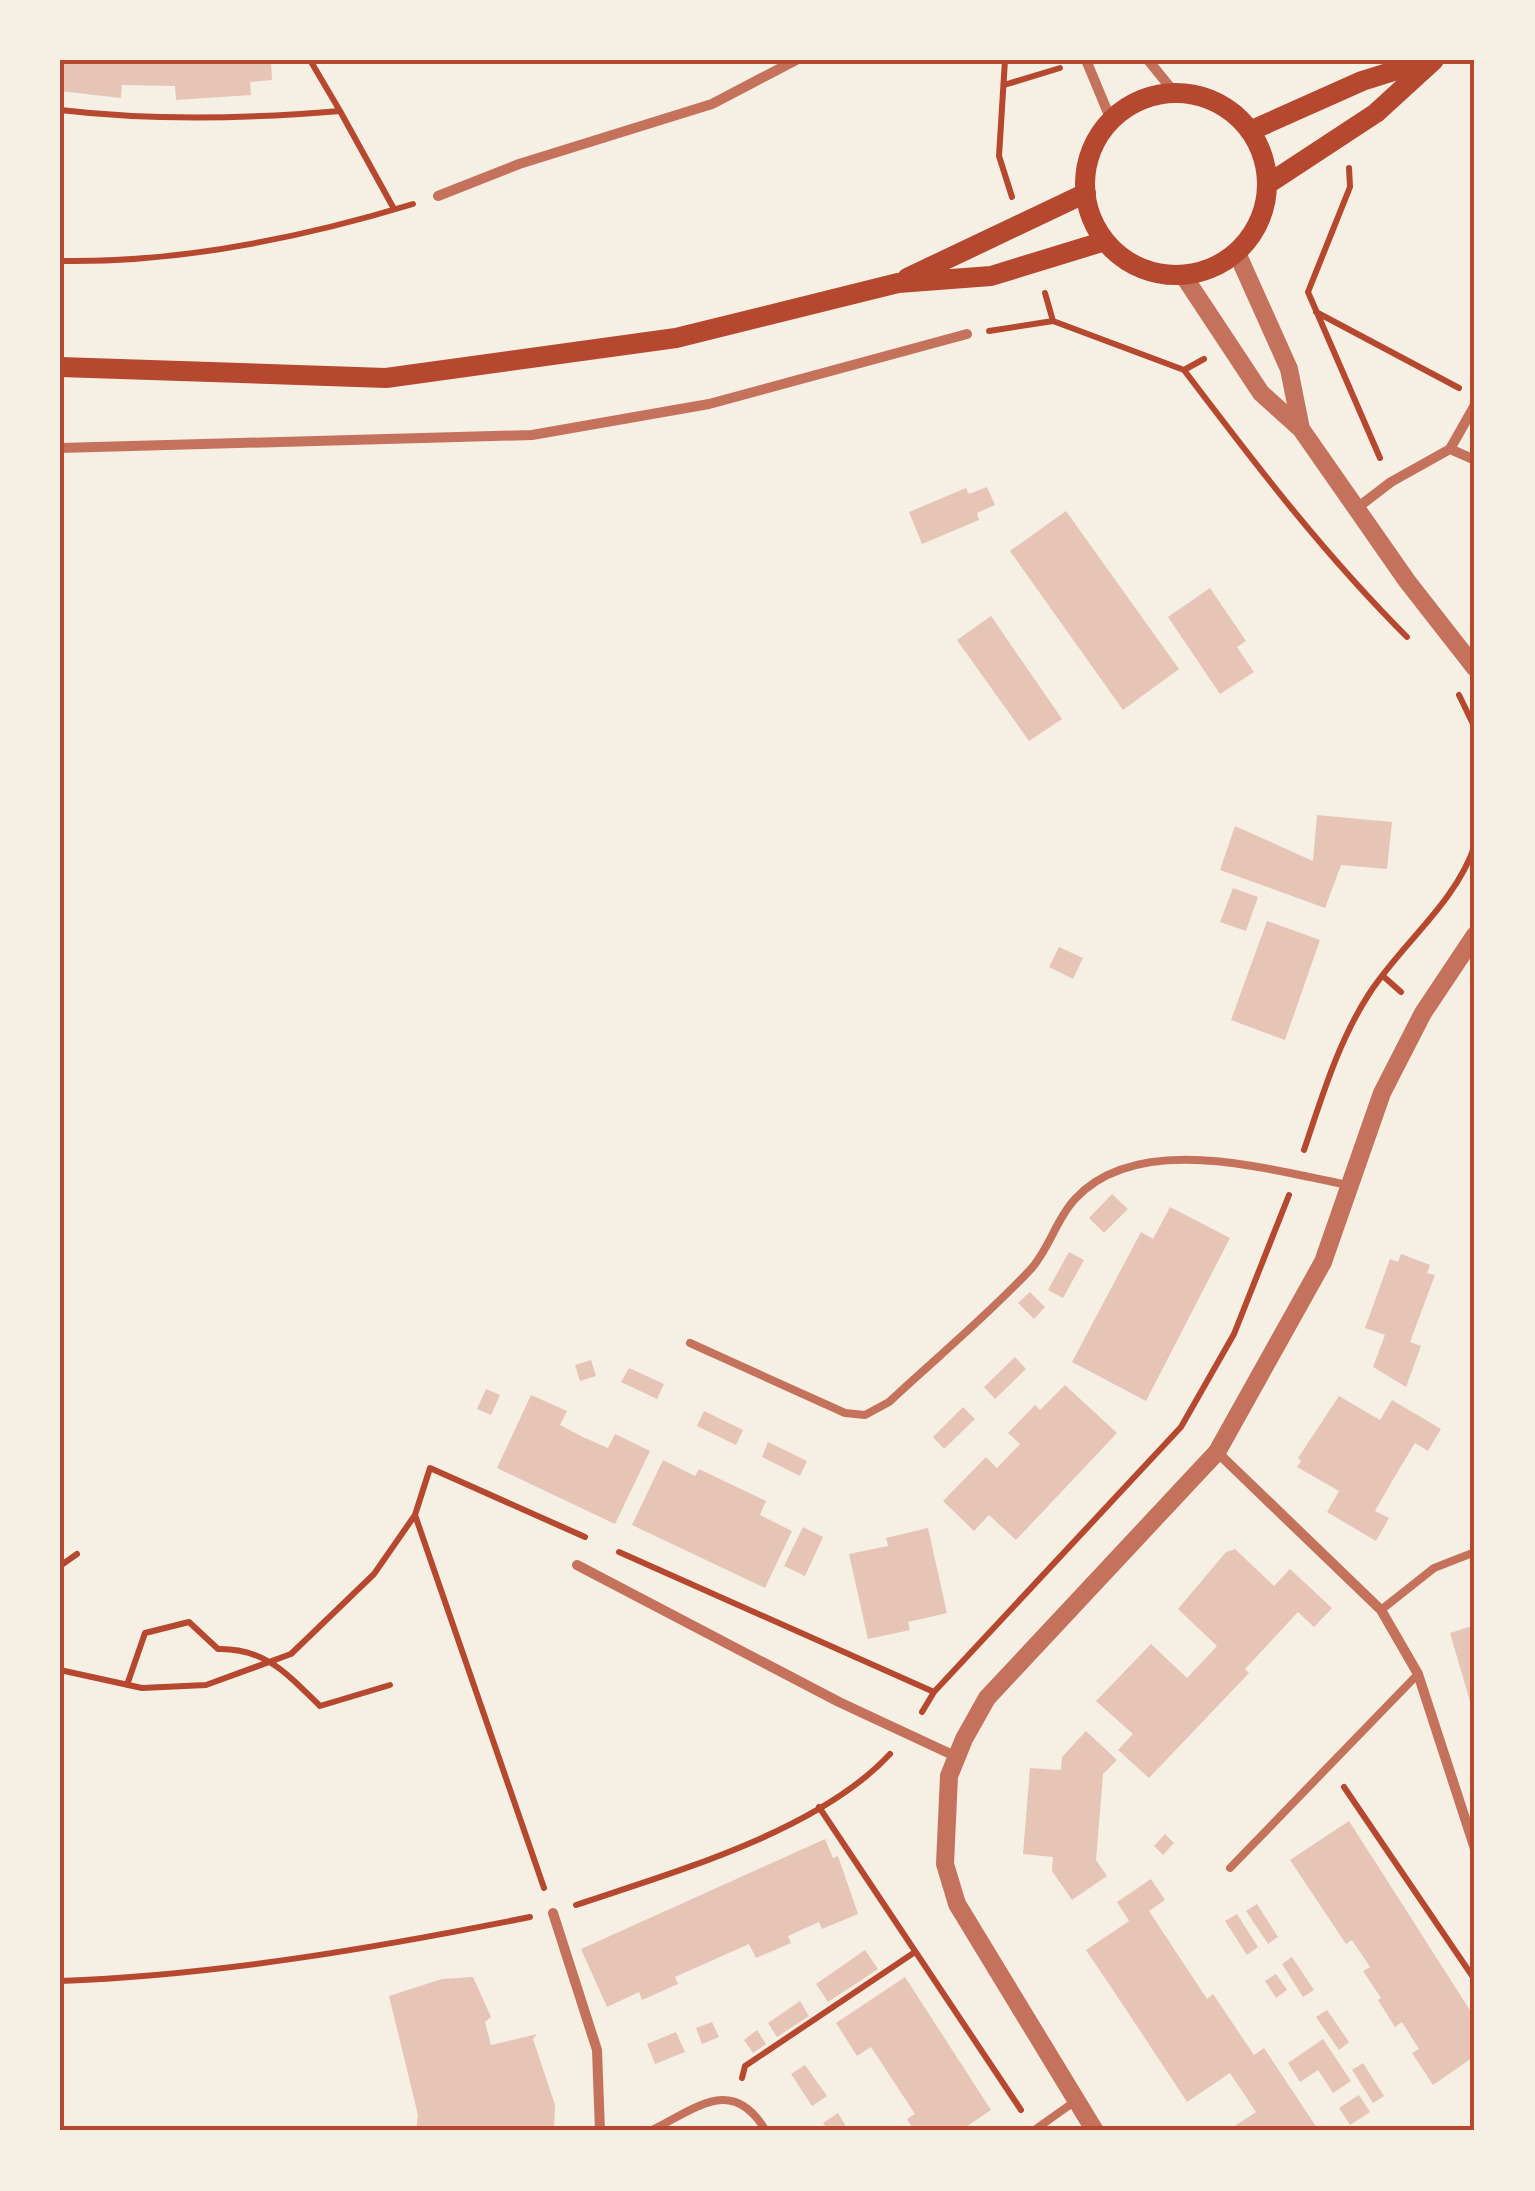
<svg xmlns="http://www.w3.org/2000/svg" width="1535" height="2191" viewBox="0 0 1535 2191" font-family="Mulish,sans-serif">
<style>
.building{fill:#e6c5b7}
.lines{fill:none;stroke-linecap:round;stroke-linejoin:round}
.path{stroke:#b5482f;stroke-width:6}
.service{stroke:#c5725c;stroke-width:8}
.minor{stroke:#c5725c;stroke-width:10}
.tertiary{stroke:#c5725c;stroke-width:18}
.secondary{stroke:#b5482f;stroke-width:20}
.neatline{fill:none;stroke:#b5482f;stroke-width:4}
</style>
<rect width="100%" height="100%" fill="#f6efe4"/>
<path class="building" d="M 60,60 L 271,60 L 272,80 L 250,82 L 251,95 L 176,100 L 175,86 L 122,85 L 121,98 L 60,91 Z
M 987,487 L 995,505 L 977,513 L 979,520 L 922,544 L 909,512 L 966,488 L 969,494 Z
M 1066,511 L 1179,669 L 1123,710 L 1010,551 Z
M 1210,588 L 1246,641 L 1237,647 L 1254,672 L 1220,694 L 1168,617 Z
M 991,616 L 1062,719 L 1029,741 L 957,640 Z
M 1317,815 L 1392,822 L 1387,869 L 1341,865 L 1325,908 L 1220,870 L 1235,826 L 1313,861 Z
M 1233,888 L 1258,897 L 1246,931 L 1220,922 Z
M 1267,921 L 1320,940 L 1285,1040 L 1231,1020 Z
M 1059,947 L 1083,958 L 1073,979 L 1049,967 Z
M 1112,1194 L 1128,1209 L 1104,1233 L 1089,1218 Z
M 1170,1207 L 1230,1238 L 1146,1401 L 1072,1362 L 1141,1232 L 1153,1239 Z
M 1069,1252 L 1084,1260 L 1063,1298 L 1048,1290 Z
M 1401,1254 L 1430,1265 L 1427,1273 L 1435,1275 L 1410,1342 L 1421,1346 L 1406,1387 L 1373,1367 L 1385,1335 L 1365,1328 L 1390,1259 L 1398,1262 Z
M 1030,1292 L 1045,1307 L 1034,1319 L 1018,1303 Z
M 1015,1357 L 1026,1369 L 995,1399 L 984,1387 Z
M 591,1360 L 596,1376 L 580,1381 L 575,1365 Z
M 629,1368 L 664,1384 L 657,1399 L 621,1382 Z
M 1065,1385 L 1117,1433 L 1016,1540 L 989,1515 L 974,1531 L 943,1501 L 986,1457 L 997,1468 L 1020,1444 L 1008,1433 L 1035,1405 L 1040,1410 Z
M 486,1389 L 500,1395 L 491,1415 L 477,1409 Z
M 531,1395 L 567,1411 L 560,1425 L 583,1437 L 608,1448 L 615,1434 L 650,1451 L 615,1524 L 497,1468 Z
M 1339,1396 L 1380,1420 L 1392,1400 L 1441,1429 L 1428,1451 L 1415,1443 L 1395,1476 L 1375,1511 L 1389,1518 L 1376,1541 L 1327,1512 L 1339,1491 L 1297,1467 L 1301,1461 L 1298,1458 Z
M 963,1407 L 975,1419 L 944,1449 L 933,1437 Z
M 704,1411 L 743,1430 L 736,1445 L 697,1426 Z
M 768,1442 L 807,1461 L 800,1476 L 762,1457 Z
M 663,1460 L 695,1476 L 699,1469 L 766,1501 L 760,1515 L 792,1531 L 765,1588 L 632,1525 Z
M 803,1527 L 823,1537 L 805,1576 L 784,1566 Z
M 928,1528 L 947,1613 L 908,1622 L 910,1630 L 868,1639 L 849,1554 L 888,1546 L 886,1538 Z
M 1235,1549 L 1274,1586 L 1290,1569 L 1332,1608 L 1314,1627 L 1298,1612 L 1245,1669 L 1249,1673 L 1149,1778 L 1118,1750 L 1133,1734 L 1096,1701 L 1151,1644 L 1187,1678 L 1217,1646 L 1178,1609 L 1226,1552 Z
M 1475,1625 L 1475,1704 L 1471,1705 L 1450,1633 Z
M 1086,1731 L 1117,1760 L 1103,1774 L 1096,1860 L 1107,1876 L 1072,1900 L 1052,1871 L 1053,1857 L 1023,1854 L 1030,1768 L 1061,1770 L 1062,1757 Z
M 1349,1821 L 1475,2018 L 1475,2056 L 1433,2085 L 1412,2053 L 1419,2049 L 1402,2022 L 1395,2027 L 1378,2000 L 1381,1998 L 1363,1971 L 1370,1967 L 1352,1940 L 1346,1944 L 1290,1860 Z
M 1165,1834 L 1174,1843 L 1163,1855 L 1154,1846 Z
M 825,1839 L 833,1858 L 838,1856 L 858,1914 L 822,1929 L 819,1922 L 788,1936 L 791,1943 L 756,1958 L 749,1944 L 675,1977 L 678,1984 L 642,2000 L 639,1992 L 607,2007 L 581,1949 Z
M 1151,1879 L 1165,1900 L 1149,1911 L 1207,1999 L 1213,1994 L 1254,2055 L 1264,2048 L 1319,2131 L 1227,2131 L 1256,2112 L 1230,2073 L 1187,2102 L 1127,2011 L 1086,1950 L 1129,1921 L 1117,1902 Z
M 1257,1904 L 1278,1937 L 1268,1944 L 1246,1911 Z
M 1237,1914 L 1258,1947 L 1247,1955 L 1225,1921 Z
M 865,1950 L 878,1969 L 828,2002 L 816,1984 Z
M 1292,1957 L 1314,1990 L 1303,1997 L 1282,1964 Z
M 1276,1974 L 1287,1990 L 1276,1998 L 1265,1981 Z
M 473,1977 L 491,2017 L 485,2022 L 491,2045 L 537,2034 L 533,2039 L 555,2105 L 554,2131 L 416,2131 L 418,2115 L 389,1996 L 442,1979 Z
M 905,1977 L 991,2110 L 960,2131 L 914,2131 L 907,2119 L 915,2114 L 871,2047 L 857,2056 L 836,2023 Z
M 800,2001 L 809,2016 L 777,2037 L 768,2023 Z
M 1327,2010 L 1349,2042 L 1339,2050 L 1316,2017 Z
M 712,2022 L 719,2037 L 702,2044 L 696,2028 Z
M 757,2030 L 766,2044 L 753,2053 L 744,2040 Z
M 676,2032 L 685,2052 L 655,2064 L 647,2044 Z
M 1323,2039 L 1351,2081 L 1333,2093 L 1318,2070 L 1300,2082 L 1288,2063 Z
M 1363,2063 L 1384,2096 L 1373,2103 L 1352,2070 Z
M 805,2065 L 827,2096 L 812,2106 L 791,2074 Z
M 1359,2095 L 1370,2112 L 1350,2125 L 1339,2108 Z
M 838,2113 L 847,2128 L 829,2131 L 823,2123 Z"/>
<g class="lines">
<path class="path" d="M 310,60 L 340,111
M 1005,60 L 999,156 L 1012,197
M 1004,85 L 1060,68
M 60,110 C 154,121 246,119 340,111 L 394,209
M 1349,168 L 1350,187 L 1308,292 L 1380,458
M 60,261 C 177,263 301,238 413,204
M 1045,293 L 1053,321
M 1316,312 L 1459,388
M 989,331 L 1053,321 L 1184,370 L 1204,359
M 1184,370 C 1256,465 1323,553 1407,637
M 1459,695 L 1475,728
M 1383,976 L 1401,992
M 1304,1150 C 1322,1097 1338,1042 1369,994 C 1402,943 1455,904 1475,845
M 415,1515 L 544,1888
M 619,1552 L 934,1692
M 60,1566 L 77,1554
M 60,1670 L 142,1688 L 206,1685 L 291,1654 L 374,1574 L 415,1515 L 430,1468 L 585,1537
M 127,1685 L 145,1633 L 189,1622 L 218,1649 C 266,1648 288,1675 320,1706 L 390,1685
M 922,1712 L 934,1692 L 1181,1427 L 1234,1334 L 1289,1195
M 1344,1787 L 1475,1980
M 819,1807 L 1021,2110
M 576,1905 C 674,1872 819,1831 890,1754
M 60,1981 C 218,1975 375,1948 530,1917
M 742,2078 L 745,2066 L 915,1952"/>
<path class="service" d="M 690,1343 L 845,1413 L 865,1415 L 889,1402 C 936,1358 986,1317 1030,1270 C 1049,1250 1056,1219 1075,1199 C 1139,1130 1269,1170 1348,1185
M 1381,1610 L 1434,1568 L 1475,1552
M 1230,1868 L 1418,1674
M 650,2131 C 696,2109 732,2074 766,2131
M 1033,2131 L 1074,2102"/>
<path class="minor" d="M 1086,60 L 1111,120
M 1148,60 L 1174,92
M 438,196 L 519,164 L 712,104 L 796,60
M 60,448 L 532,435 L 709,404 L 967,334
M 1450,449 L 1475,460
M 1357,508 L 1391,482 L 1450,449 L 1475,405
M 1217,1452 L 1381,1610 L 1418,1674 L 1475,1849
M 577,1565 L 839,1702 L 957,1757
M 553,1913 L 597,2050 L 600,2131"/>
<path class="tertiary" d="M 1237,253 L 1289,369 L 1301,429
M 1183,275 L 1261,393 L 1301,429 L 1407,581 L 1475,668
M 1095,2131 L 957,1904 L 945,1864 L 949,1776 L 964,1739 L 987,1698 L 1217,1452 L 1323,1262 L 1382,1093 L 1423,1013 L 1475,935"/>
<path class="secondary" d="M1085 184a91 91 0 1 1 182 0a91 91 0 1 1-182 0Z
M 1250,131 L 1362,81 L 1429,60
M 1268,184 L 1376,113 L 1434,60
M 907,278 L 1086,193
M 60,367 L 386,378 L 676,338 L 898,283 L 991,276 L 1105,241"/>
</g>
<rect width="1535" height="2191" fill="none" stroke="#f6efe4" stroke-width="125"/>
<rect x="62" y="62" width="1410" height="2066" class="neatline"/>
</svg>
